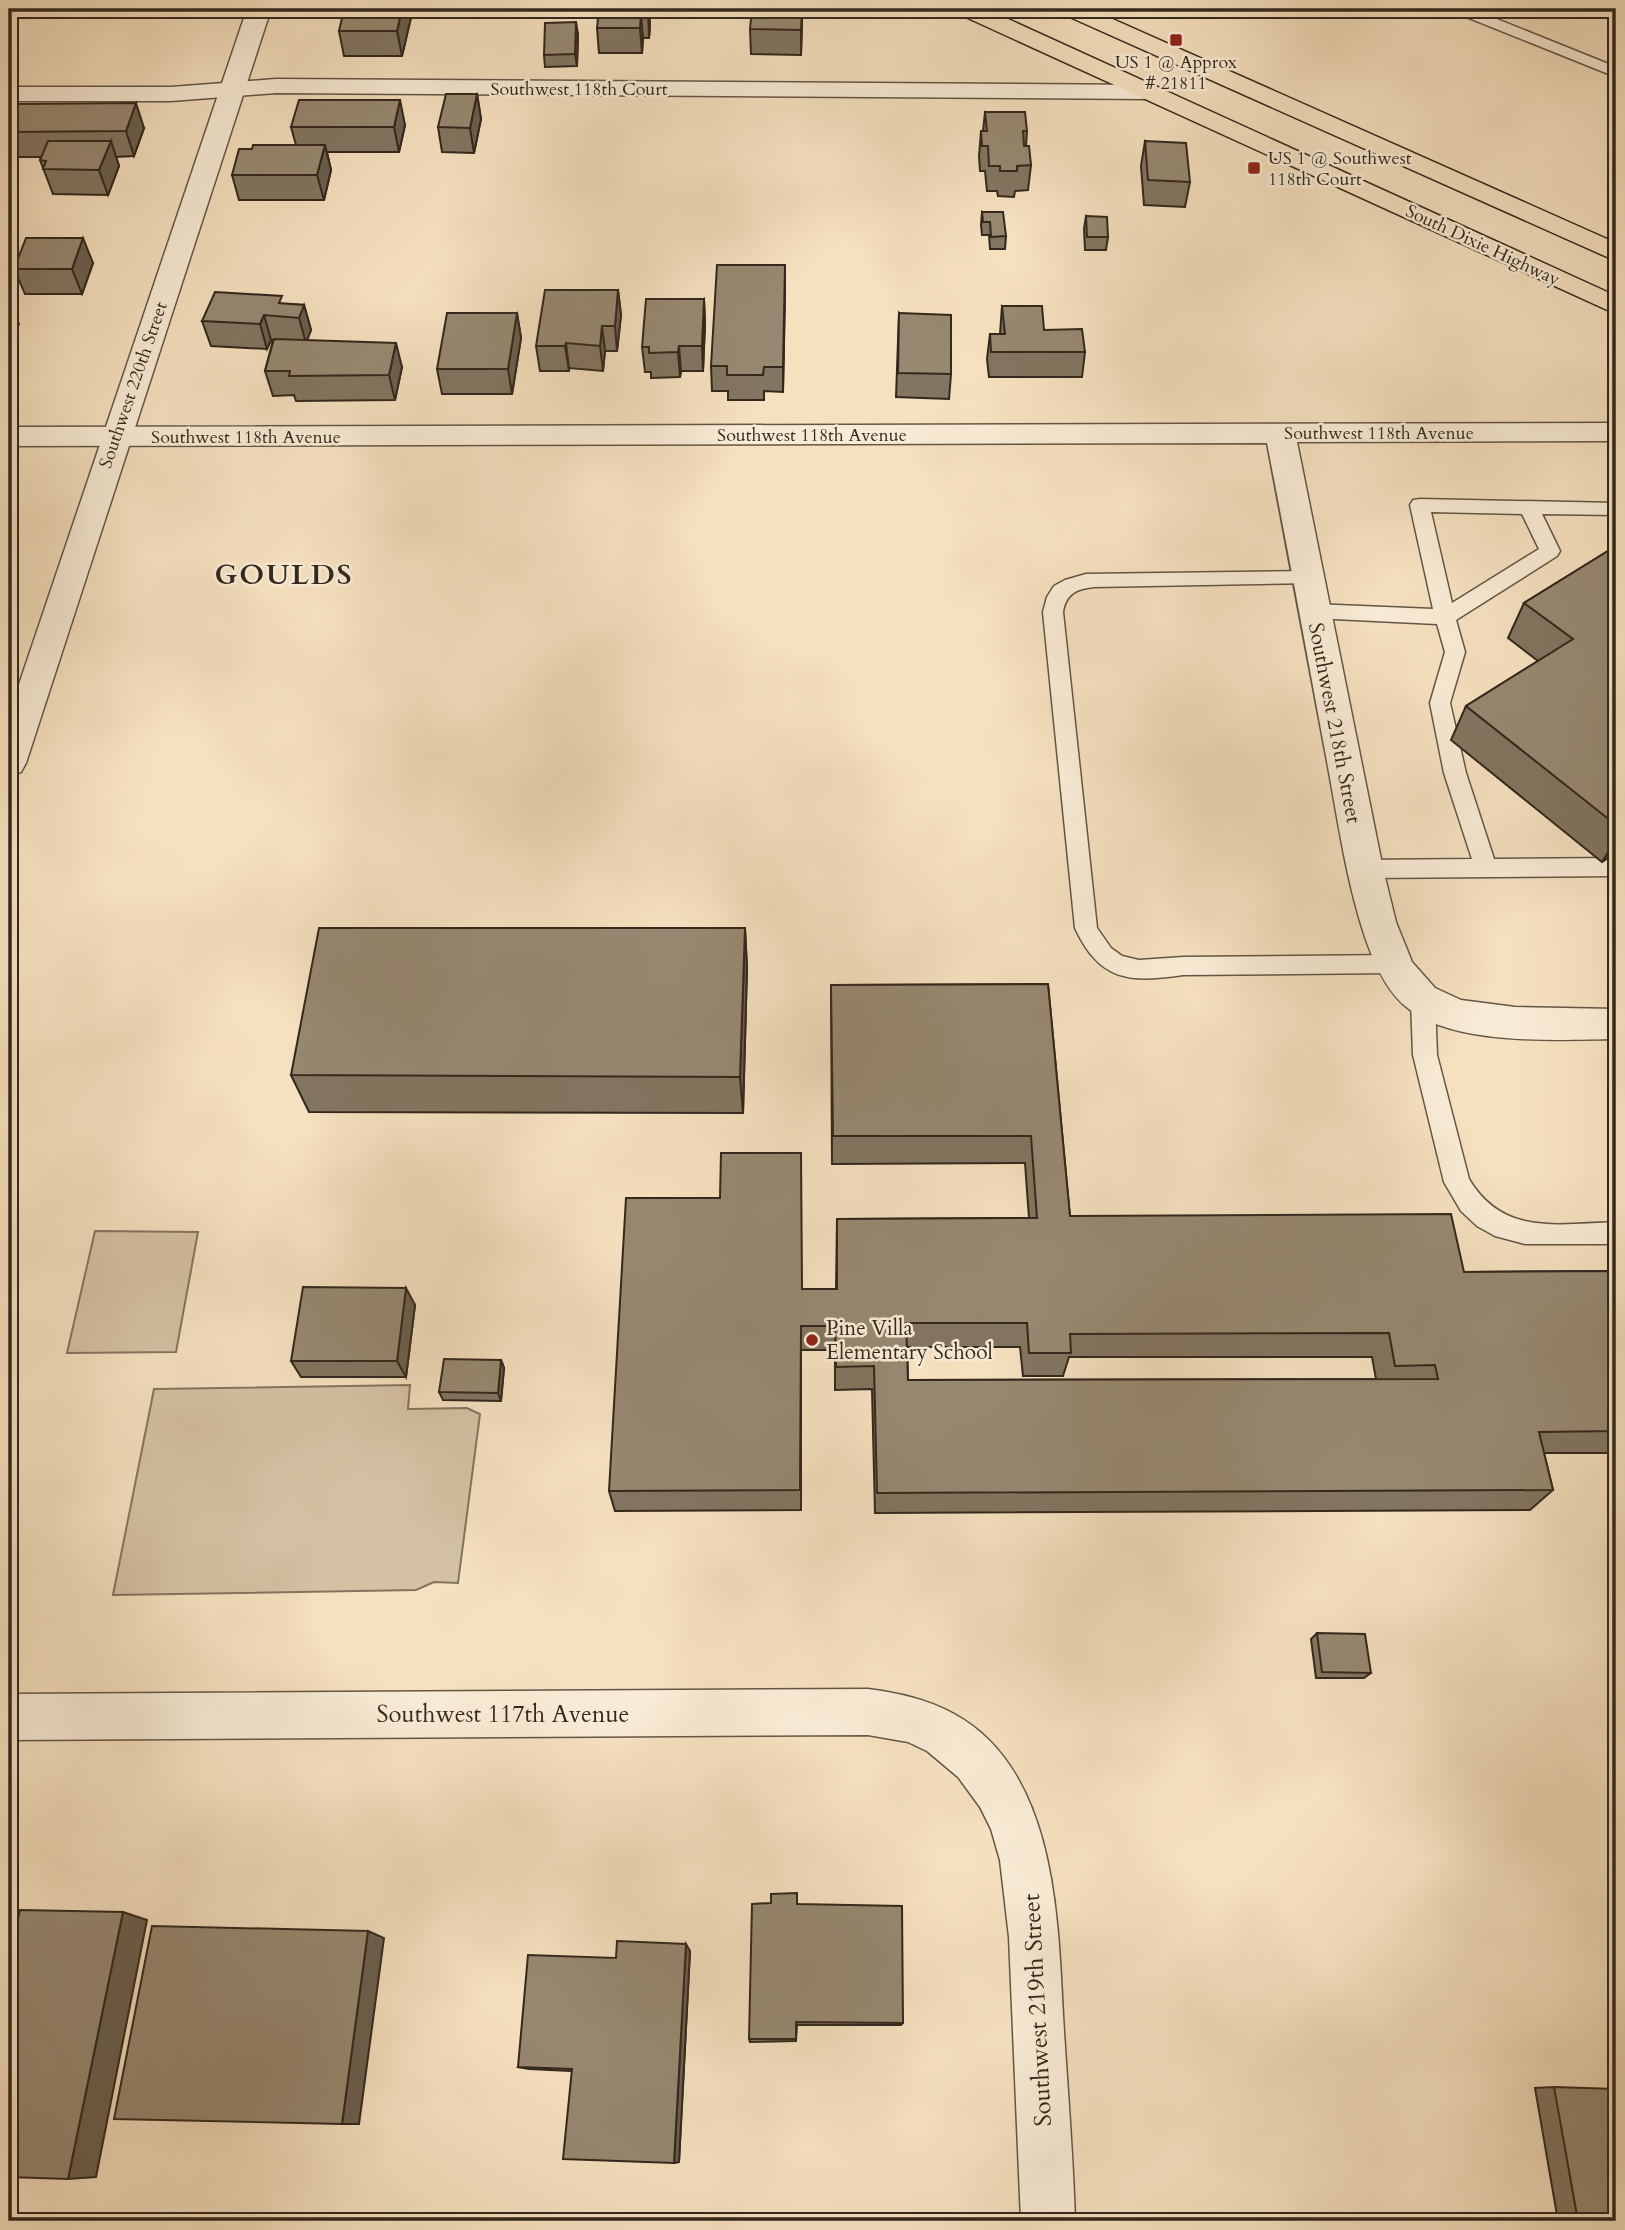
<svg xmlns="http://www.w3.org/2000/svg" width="1625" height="2230" viewBox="0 0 1625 2230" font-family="Cardo,serif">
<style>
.green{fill:#d4c1a3;stroke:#837460;stroke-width:2}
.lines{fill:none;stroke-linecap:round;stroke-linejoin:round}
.service-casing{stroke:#635646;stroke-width:3}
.minor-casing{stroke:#635646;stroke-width:3}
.tertiary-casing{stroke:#635646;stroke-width:3}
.trunk-casing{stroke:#32281d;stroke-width:3}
.service{fill:#f8ebd5;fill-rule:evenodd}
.minor{fill:#f8ebd5;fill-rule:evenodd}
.tertiary{fill:#f8ebd5;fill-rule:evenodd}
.trunk{fill:#f5e0bf;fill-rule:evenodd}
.wall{fill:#827561;stroke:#32281d;stroke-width:2;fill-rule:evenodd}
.shaded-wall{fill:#6a5f4f;stroke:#32281d;stroke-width:2}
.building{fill:#978871;stroke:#32281d;stroke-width:2;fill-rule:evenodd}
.poi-dot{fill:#8f2418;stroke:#f8ebd5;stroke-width:2.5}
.labels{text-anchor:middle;stroke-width:5;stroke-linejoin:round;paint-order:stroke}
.far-poi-label{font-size:18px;fill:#32281d;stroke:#f8ebd5}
.far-street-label{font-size:18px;fill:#32281d;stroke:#f8ebd5}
.street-label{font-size:21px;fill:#32281d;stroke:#f8ebd5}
.poi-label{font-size:21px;fill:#32281d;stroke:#f8ebd5;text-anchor:start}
.near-street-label{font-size:24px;fill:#32281d;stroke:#f8ebd5}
.district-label{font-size:28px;font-weight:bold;letter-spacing:2px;fill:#32281d;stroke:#f8ebd5}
</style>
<rect width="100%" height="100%" fill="#f5e0bf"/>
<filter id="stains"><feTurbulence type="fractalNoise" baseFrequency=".00286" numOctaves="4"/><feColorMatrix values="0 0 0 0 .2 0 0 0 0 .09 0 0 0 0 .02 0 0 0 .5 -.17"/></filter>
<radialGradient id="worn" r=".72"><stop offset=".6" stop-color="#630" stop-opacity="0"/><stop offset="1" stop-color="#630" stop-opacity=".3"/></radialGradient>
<path class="green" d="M 95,1231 L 198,1232 L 176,1352 L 67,1353 Z
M 410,1385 L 408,1409 L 467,1408 L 480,1414 L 458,1583 L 434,1582 L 416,1590 L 113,1595 L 154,1389 Z"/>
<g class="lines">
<defs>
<path id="service" d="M 1452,9 L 1472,9 L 1616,67 L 1616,77 L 1454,12 Z
M 1420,499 L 1616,503 L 1616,515 L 1542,514 L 1560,551 L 1557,556 L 1456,620 L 1465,652 L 1450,703 L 1466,773 L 1494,859 L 1616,858 L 1616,876 L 1365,878 L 1357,875 L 1354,869 L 1357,863 L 1365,860 L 1472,859 L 1444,773 L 1430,703 L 1445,652 L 1437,624 L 1313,618 L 1306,616 L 1303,611 L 1306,606 L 1313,604 L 1433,609 L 1410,505 L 1413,500 ZM 1431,512 L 1522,514 L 1539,549 L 1452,603 Z
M 1307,571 L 1314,573 L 1317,578 L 1314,583 L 1094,587 C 1076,589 1066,594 1063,612 L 1097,928 L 1111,948 L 1122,956 L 1139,960 L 1183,957 L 1394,955 L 1402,957 L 1406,964 L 1402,971 L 1394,973 L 1183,975 C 1128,983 1100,981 1075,928 L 1043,612 L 1047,597 L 1054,586 L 1065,580 L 1086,574 Z
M 1423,991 L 1431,994 L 1435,1001 L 1437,1055 L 1469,1179 C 1503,1236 1558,1224 1616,1222 L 1616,1244 L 1525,1244 L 1495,1236 L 1477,1226 L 1461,1211 L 1444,1182 L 1413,1055 L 1411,1001 L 1415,994 Z"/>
<path id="minor" d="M 276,79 L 1149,85 L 1158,87 L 1161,92 L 1158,97 L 1149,99 L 276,93 L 171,101 L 9,101 L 9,87 L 171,87 Z
M 1616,423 L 1616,441 L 1297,442 L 1383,869 L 1396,922 L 1412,962 L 1435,988 L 1461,1000 L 1515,1007 L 1616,1009 L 1616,1039 C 1559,1040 1455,1046 1409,1009 C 1387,993 1374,963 1365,937 C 1345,877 1337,813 1325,751 C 1306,648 1287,545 1267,443 L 9,446 L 9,427 Z
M 868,1689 C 898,1693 927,1699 954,1714 C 1055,1769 1058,1915 1063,2015 C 1067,2083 1073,2152 1075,2221 L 1021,2221 L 1009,1937 L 1000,1860 L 991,1829 L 980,1807 L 958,1777 L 927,1751 L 908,1742 L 868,1735 L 9,1740 L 9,1694 Z"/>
<path id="tertiary" d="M 247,9 L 271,9 L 26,763 L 21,772 L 9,776 L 9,714 Z"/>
<path id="trunk" d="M 955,9 L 986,9 L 1616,296 L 1616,314 L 959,14 Z
M 1059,9 L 1090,9 L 1616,243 L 1616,261 L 1063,14 Z"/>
</defs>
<use href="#service" class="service-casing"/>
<use href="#minor" class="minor-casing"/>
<use href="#tertiary" class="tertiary-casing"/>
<use href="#trunk" class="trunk-casing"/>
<use href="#service" class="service"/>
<use href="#minor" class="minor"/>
<use href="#tertiary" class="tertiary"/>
<use href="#trunk" class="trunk"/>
</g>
<path class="wall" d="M 413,9 L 402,56 L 344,56 L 339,31 Z
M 649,9 L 650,27 L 649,38 L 643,38 L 642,53 L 599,53 L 597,28 Z
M 802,9 L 801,55 L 751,54 L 750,29 Z
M 578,34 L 577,66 L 545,67 L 544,55 Z
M 477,94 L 481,119 L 474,153 L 442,152 L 438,127 Z
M 985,112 L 1027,131 L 1026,146 L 1031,165 L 1028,190 L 1015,191 L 1014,197 L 998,196 L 997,191 L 987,191 L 985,171 L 980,171 L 979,156 L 981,131 L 983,131 Z
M 405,125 L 399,152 L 327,152 L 331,170 L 324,200 L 239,200 L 232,175 L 252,149 L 296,145 L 291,127 Z
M 9,126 L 144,128 L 134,156 L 116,157 L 119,166 L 108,195 L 53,194 L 40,160 L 41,157 L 16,157 L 9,139 Z
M 1145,141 L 1190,182 L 1185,207 L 1144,205 L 1141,166 Z
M 982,212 L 1006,236 L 1005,249 L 990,249 L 989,235 L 982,235 L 981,225 Z
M 1086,216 L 1108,237 L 1106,250 L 1085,250 L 1084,229 Z
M 93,263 L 82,294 L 25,294 L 14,269 Z
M 618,290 L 621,315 L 617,351 L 605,351 L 603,371 L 569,368 L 569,371 L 540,371 L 536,346 Z
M 785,290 L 783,392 L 764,391 L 764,400 L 728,400 L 728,391 L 712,391 L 711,366 Z
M 704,299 L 705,324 L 703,371 L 681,371 L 680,377 L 651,378 L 651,372 L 645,372 L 642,347 Z
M 284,304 L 304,305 L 311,330 L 307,340 L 402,367 L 395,400 L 296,401 L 294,395 L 273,396 L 265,371 L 273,340 L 271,340 L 267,349 L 211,346 L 202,321 Z
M 1002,306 L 1085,352 L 1082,377 L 989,377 L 987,359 L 990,334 L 1000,334 Z
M 517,313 L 521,338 L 512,394 L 442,394 L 437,369 Z
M 899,313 L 951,374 L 949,399 L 896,397 Z
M 1616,546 L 1616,852 L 1602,862 L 1451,740 L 1466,706 L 1538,661 L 1508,638 L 1524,603 Z
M 745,928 L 747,968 L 743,1113 L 309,1112 L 291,1075 Z
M 1048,984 L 1070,1216 L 1464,1272 L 1616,1271 L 1616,1453 L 1544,1453 L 1553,1490 L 1530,1510 L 875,1513 L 872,1389 L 835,1390 L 835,1350 L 801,1350 L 801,1510 L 615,1511 L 609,1491 L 802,1289 L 836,1289 L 837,1219 L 1029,1218 L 1025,1163 L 832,1164 L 831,985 ZM 907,1347 L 1020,1347 L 1023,1376 L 1063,1376 L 1069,1357 L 1372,1357 L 1376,1379 L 908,1380 Z
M 415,1305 L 406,1377 L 301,1377 L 291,1361 Z
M 501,1360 L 504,1368 L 501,1401 L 443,1400 L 439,1392 Z
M 1317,1633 L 1371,1673 L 1364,1678 L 1316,1678 L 1311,1639 Z
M 798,1904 L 903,2023 L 901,2025 L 797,2025 L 796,2041 L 750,2042 L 749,2039 Z
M 690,1951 L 679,2162 L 674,2163 L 571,2071 L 529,2069 L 518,2067 L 616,1958 Z
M 1554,2087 L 1616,2221 L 1558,2221 L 1535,2088 Z"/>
<path class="shaded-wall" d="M 402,9 L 413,9 L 402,56 L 397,31 Z
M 648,9 L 649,9 L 650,27 L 649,38 Z
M 802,9 L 802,28 L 801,55 L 801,30 Z
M 641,13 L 643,38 L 642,53 L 640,28 Z
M 576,22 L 578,34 L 577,66 L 575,54 Z
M 477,94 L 481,119 L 474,153 L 470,128 Z
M 400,100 L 405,125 L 399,152 L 394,127 Z
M 136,103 L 144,128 L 134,156 L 126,131 Z
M 111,141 L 119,166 L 108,195 L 99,170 Z
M 325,145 L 331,170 L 324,200 L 317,175 Z
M 83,238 L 93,263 L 82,294 L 72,269 Z
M 785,265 L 785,290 L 783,392 L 783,367 Z
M 618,290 L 621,315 L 617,351 L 615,326 Z
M 704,299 L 705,324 L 703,371 L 702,346 Z
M 9,302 L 19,324 L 12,341 L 9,334 Z
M 304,305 L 311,330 L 306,343 L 299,318 Z
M 517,313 L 521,338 L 512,394 L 508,369 Z
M 264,315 L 271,340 L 267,349 L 260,324 Z
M 602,326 L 605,351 L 603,371 L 600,346 Z
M 396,343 L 402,367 L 395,400 L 389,375 Z
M 566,343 L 569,368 L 569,371 L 565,346 Z
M 679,346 L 681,371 L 680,377 L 678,352 Z
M 9,481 L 14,492 L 11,502 L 13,507 L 9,521 Z
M 1616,839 L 1616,852 L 1602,862 Z
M 745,928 L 747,968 L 743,1113 L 740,1077 Z
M 406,1288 L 415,1305 L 406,1377 L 397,1361 Z
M 501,1360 L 504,1368 L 501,1401 L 498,1393 Z
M 123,1912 L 147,1920 L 96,2177 L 68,2179 Z
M 368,1931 L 384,1938 L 359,2124 L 342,2124 Z
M 686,1944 L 690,1951 L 679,2162 L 674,2163 Z"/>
<path class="building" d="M 344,9 L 402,9 L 397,31 L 339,31 Z
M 599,9 L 648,9 L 647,13 L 641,13 L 640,28 L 597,28 Z
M 752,9 L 802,9 L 801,30 L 750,29 Z
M 576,22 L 575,54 L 544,55 L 545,23 Z
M 446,94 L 477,94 L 470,128 L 438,127 Z
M 299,100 L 400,100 L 394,127 L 291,127 Z
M 136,103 L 126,131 L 9,132 L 9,126 L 18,104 Z
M 985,112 L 1025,112 L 1027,131 L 1023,131 L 1024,146 L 1029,146 L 1031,165 L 1017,166 L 1017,171 L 1000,171 L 1000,166 L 989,166 L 988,146 L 982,146 L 981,131 L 987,131 Z
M 48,141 L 111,141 L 99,170 L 43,169 L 46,161 L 40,160 Z
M 1145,141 L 1186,143 L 1190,182 L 1148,180 Z
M 253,145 L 325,145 L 317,175 L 232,175 L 239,149 L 252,149 Z
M 982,212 L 1003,212 L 1006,236 L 991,237 L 990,222 L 983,222 Z
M 1086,216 L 1107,217 L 1108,237 L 1087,237 Z
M 26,238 L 83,238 L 72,269 L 14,269 Z
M 717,265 L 785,265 L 783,367 L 764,367 L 763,375 L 727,375 L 727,366 L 711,366 Z
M 545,290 L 618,290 L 615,326 L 602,326 L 600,346 L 566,343 L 565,346 L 536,346 Z
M 215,292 L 282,296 L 279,303 L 304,305 L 299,318 L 264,315 L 260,324 L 202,321 Z
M 646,299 L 704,299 L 702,346 L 679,346 L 678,352 L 649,353 L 649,347 L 642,347 Z
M 1002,306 L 1042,306 L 1044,330 L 1082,329 L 1085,352 L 991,352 L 990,334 L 1005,334 Z
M 447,313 L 517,313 L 508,369 L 437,369 Z
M 899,313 L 951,315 L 951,374 L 898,373 Z
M 274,339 L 396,343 L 389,375 L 289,376 L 290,371 L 265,371 Z
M 1616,546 L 1616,825 L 1466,706 L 1573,639 L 1524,603 Z
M 319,928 L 745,928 L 740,1077 L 291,1075 Z
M 1048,984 L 1070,1216 L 1451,1214 L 1464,1272 L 1616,1271 L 1616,1431 L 1539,1432 L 1553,1490 L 877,1493 L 874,1366 L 836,1367 L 835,1326 L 801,1326 L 800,1490 L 609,1491 L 626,1198 L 720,1198 L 721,1153 L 801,1153 L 802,1289 L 837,1289 L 837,1219 L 1037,1218 L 1031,1136 L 833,1136 L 831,985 ZM 906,1323 L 1027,1323 L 1029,1353 L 1071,1353 L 1070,1334 L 1389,1333 L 1395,1366 L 1435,1365 L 1438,1379 L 908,1380 Z
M 303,1287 L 406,1288 L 397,1361 L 291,1361 Z
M 444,1359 L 501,1360 L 498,1393 L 439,1392 Z
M 1317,1633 L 1365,1634 L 1371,1673 L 1322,1672 Z
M 797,1893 L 797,1904 L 902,1906 L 903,2023 L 796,2022 L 796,2039 L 749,2039 L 752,1904 L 771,1903 L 771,1894 Z
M 20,1910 L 123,1912 L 68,2179 L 9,2177 L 9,1955 Z
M 152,1926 L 368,1931 L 342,2124 L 114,2119 Z
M 617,1941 L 686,1944 L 674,2163 L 563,2159 L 572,2069 L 518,2067 L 528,1955 L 616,1958 Z
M 1554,2087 L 1616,2089 L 1616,2221 L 1578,2221 Z"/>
<g class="poi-dot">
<rect x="1169" y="33" width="14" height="14" rx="3.5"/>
<rect x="1247" y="161" width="14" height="14" rx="3.5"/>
<circle cx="812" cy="1340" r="7"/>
</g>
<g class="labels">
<g class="far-poi-label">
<text x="1176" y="68">US 1 @ Approx<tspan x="1176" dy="21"># 21811</tspan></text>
<text x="1268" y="164" text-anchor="start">US 1 @ Southwest<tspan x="1268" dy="21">118th Court</tspan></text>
</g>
<g class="far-street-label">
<text x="579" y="95">Southwest 118th Court</text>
<text transform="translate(1483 245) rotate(25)" y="6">South Dixie Highway</text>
<text transform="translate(133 385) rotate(-71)" y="6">Southwest 220th Street</text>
<text x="1379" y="439">Southwest 118th Avenue</text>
<text x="812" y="441">Southwest 118th Avenue</text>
<text x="246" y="443">Southwest 118th Avenue</text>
</g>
<g class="street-label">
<text transform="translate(1335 723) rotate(79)" y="7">Southwest 218th Street</text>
</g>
<g class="poi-label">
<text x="826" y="1335">Pine Villa<tspan x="826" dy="24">Elementary School</tspan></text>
</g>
<g class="near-street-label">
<text x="503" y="1722">Southwest 117th Avenue</text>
<text transform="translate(1037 2010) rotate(-93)" y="8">Southwest 219th Street</text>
</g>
<g class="district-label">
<text x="284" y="584">GOULDS</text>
</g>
</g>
<rect width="1625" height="2230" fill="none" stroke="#f5e0bf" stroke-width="35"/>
<rect x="10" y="10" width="1604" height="2209" fill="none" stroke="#32281d" stroke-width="3.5"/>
<rect x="18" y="18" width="1590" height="2195" fill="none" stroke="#32281d" stroke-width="2"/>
<rect width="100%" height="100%" filter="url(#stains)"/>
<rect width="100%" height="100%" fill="url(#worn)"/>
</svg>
